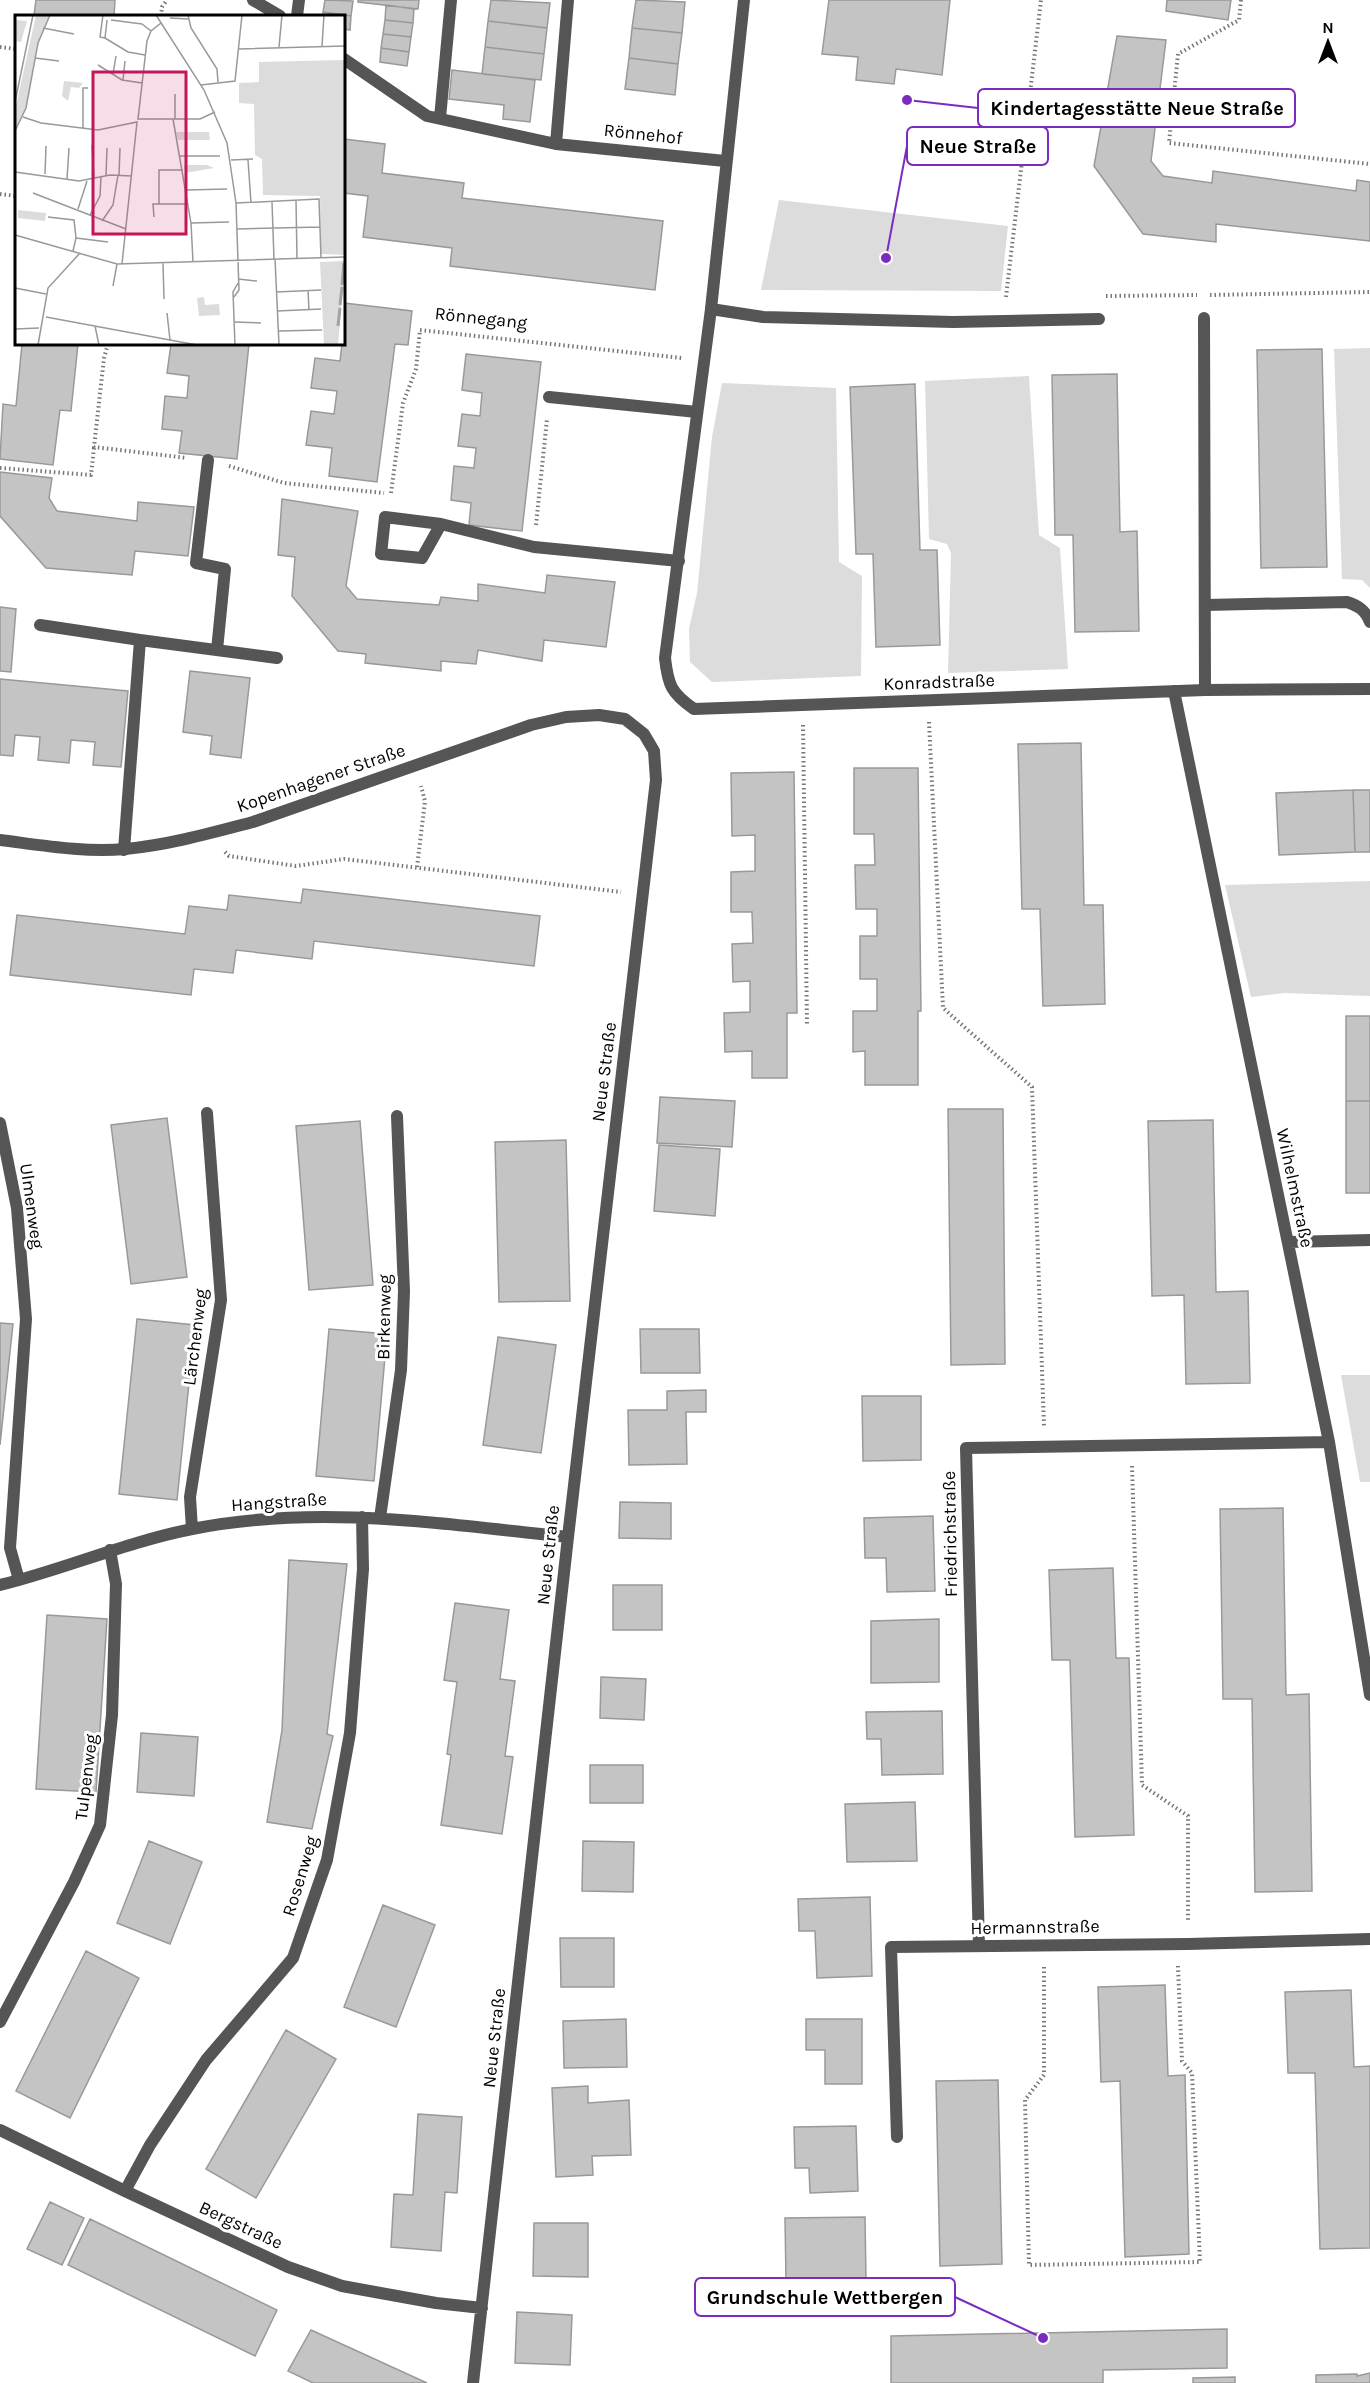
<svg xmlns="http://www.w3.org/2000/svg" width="1370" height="2383" viewBox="0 0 1370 2383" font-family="Karla,sans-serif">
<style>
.green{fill:#dcdcdc}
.building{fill:#c4c4c4;stroke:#999;stroke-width:1.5}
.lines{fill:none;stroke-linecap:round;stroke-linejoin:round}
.path{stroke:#777;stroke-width:4;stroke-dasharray:1.5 3;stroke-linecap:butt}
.lane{stroke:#555;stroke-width:12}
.street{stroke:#555;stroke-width:12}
.labels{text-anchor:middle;stroke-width:6;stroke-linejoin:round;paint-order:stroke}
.street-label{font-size:18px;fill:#000;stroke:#fff}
.inset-river{fill:none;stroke:#a3a3a3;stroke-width:3}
.inset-road{fill:none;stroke:#999;stroke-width:1.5}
.view{fill:#c2185b;fill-opacity:0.15;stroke:#c2185b;stroke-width:3}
.inset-edge{fill:none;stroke:#000;stroke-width:3}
.leader{fill:none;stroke:#7b2cbf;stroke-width:2}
.callout-dot{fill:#7b2cbf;stroke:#fff;stroke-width:2}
.callout{fill:#fff;stroke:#7b2cbf;stroke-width:2}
.callout-label{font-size:20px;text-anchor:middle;font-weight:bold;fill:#000}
</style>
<rect width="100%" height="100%" fill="#fff"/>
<path class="green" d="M 779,200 L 1008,226 L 1001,291 L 761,290 Z
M 1370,348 L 1370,588 L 1362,580 L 1342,579 L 1334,349 Z
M 1029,376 L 1039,535 L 1060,548 L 1068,669 L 948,673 L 951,553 L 947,544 L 929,539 L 925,381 Z
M 722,383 L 836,388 L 839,562 L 862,576 L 861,676 L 712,682 L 690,662 L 689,629 L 697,593 L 712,437 Z
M 1370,881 L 1370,996 L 1284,993 L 1251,997 L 1225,885 Z
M 1341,1375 L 1370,1375 L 1370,1482 L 1360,1482 Z"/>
<path class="building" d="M 36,0 L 115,0 L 114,16 L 34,15 Z
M 325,0 L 353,1 L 351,16 L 323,12 Z
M 358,0 L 419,0 L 418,9 L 358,2 Z
M 491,0 L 550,3 L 547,28 L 488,21 Z
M 636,0 L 685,2 L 682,33 L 632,28 Z
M 829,0 L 950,0 L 942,75 L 896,69 L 894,84 L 856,80 L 858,57 L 822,54 Z
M 1167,0 L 1231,0 L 1228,20 L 1166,11 Z
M 386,5 L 414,9 L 413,23 L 385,20 Z
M 323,12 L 351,16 L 350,30 L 344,29 L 344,16 L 323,16 Z
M 385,20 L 413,23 L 411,37 L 383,34 Z
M 488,21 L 547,28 L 544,54 L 485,47 Z
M 632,28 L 682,33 L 678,64 L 629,58 Z
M 383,34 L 411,37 L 409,52 L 381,48 Z
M 1117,36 L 1166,40 L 1151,161 L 1163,176 L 1212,183 L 1213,171 L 1356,191 L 1357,180 L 1370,182 L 1370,241 L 1216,224 L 1216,242 L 1143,234 L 1094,166 Z
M 485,47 L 544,54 L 541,80 L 482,74 Z
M 381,48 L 409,52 L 407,66 L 380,62 Z
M 629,58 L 678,64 L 675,95 L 625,89 Z
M 452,70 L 535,80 L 530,122 L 503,119 L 504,105 L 449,99 Z
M 344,139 L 385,144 L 382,173 L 464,183 L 462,198 L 663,221 L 655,290 L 450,266 L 452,248 L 363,237 L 368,196 L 344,193 Z
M 344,303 L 412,311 L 408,345 L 395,344 L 377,482 L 329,476 L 332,448 L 306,445 L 311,411 L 334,414 L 337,391 L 311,388 L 315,358 L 340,361 L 342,344 L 344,344 Z
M 22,344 L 78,344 L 71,411 L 60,410 L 53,465 L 0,459 L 3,404 L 16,406 Z
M 171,344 L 249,344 L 237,459 L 179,453 L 182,431 L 162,429 L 165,396 L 187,398 L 189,376 L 167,373 Z
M 1322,349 L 1327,567 L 1261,568 L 1257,350 Z
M 466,354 L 541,362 L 522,531 L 469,525 L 471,503 L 451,500 L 454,466 L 474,468 L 476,448 L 458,446 L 462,414 L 480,416 L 482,393 L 462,390 Z
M 1117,374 L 1120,532 L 1137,531 L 1139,631 L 1075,632 L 1073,535 L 1055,535 L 1052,375 Z
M 915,384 L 920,550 L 937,550 L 940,645 L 876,647 L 873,554 L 856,554 L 850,387 Z
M 0,472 L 52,478 L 49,498 L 57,511 L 137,521 L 138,502 L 194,507 L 188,556 L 135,551 L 132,575 L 46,568 L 0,516 Z
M 282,499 L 358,511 L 346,586 L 357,599 L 439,605 L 441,597 L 478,601 L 478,584 L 545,593 L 547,575 L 615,582 L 606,647 L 544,640 L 542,661 L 478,650 L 476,664 L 441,661 L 441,671 L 365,663 L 366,654 L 338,651 L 292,596 L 295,557 L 278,555 Z
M 0,607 L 16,609 L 11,672 L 0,671 Z
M 190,671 L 250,678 L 241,758 L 210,754 L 212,736 L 183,732 Z
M 0,679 L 128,691 L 121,767 L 93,765 L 95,742 L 71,740 L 69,763 L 38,760 L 40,737 L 15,735 L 13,756 L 0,755 Z
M 1081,743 L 1084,905 L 1103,905 L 1105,1004 L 1043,1006 L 1040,909 L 1022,909 L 1018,744 Z
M 854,768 L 918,768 L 921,1011 L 918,1011 L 918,1085 L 865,1085 L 865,1051 L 853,1052 L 853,1011 L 877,1011 L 877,979 L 860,979 L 860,936 L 877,936 L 877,909 L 856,909 L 855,865 L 875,865 L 874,834 L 854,834 Z
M 794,772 L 797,1013 L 787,1013 L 787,1078 L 752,1078 L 752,1051 L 725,1052 L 724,1013 L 750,1012 L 750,981 L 733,982 L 732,944 L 753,943 L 752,912 L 731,912 L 731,872 L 755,871 L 755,835 L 732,836 L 731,773 Z
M 1353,790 L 1370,790 L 1370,852 L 1355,852 Z
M 1353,790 L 1355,852 L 1279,855 L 1276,793 Z
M 303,889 L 540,916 L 534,966 L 314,941 L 312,959 L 236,950 L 233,973 L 194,969 L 191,995 L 10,975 L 17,915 L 185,934 L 189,906 L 227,910 L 229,895 L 301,903 Z
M 1346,1016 L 1370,1016 L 1370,1101 L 1346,1101 Z
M 660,1097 L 735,1101 L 732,1147 L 657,1143 Z
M 1346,1101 L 1370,1101 L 1370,1193 L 1346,1193 Z
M 948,1109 L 1003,1109 L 1005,1364 L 951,1365 Z
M 167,1118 L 187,1277 L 131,1284 L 111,1125 Z
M 1213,1120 L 1216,1292 L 1248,1291 L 1250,1383 L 1186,1384 L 1184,1295 L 1152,1296 L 1148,1121 Z
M 360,1121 L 373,1285 L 309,1290 L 296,1126 Z
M 566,1140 L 570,1301 L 499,1302 L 495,1142 Z
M 659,1145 L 720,1149 L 715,1216 L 654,1211 Z
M 137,1319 L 195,1325 L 177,1500 L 119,1494 Z
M 0,1323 L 13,1324 L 0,1445 Z
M 329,1329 L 387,1334 L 374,1481 L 316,1476 Z
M 640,1329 L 699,1329 L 700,1373 L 641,1373 Z
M 498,1337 L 556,1345 L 541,1453 L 483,1445 Z
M 706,1390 L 706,1412 L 686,1412 L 687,1464 L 629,1465 L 628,1410 L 667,1410 L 667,1391 Z
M 862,1396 L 921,1396 L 921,1460 L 863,1461 Z
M 620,1502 L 671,1503 L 671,1539 L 619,1538 Z
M 1283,1508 L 1286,1695 L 1309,1694 L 1312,1891 L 1255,1892 L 1252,1699 L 1223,1699 L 1220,1509 Z
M 933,1516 L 935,1591 L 887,1592 L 886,1558 L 865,1558 L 864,1518 Z
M 289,1560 L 347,1564 L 327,1734 L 333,1736 L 312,1829 L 267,1822 L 282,1730 Z
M 1113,1568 L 1116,1658 L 1129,1658 L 1134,1835 L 1075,1837 L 1070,1660 L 1052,1660 L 1049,1570 Z
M 613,1585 L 662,1585 L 662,1630 L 613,1630 Z
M 455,1603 L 509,1610 L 500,1679 L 515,1681 L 505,1756 L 513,1757 L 502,1834 L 441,1825 L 451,1755 L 447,1754 L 457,1682 L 444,1680 Z
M 47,1615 L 107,1619 L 96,1792 L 36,1789 Z
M 939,1619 L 939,1682 L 871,1683 L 871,1621 Z
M 601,1677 L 646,1679 L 644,1720 L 600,1718 Z
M 942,1711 L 943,1774 L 882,1775 L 881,1739 L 867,1739 L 866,1712 Z
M 141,1733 L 198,1737 L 194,1796 L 137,1792 Z
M 590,1765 L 643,1765 L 643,1803 L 590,1803 Z
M 915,1802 L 917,1861 L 847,1862 L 845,1804 Z
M 149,1841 L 202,1862 L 170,1944 L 117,1923 Z
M 583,1841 L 634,1842 L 633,1892 L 582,1891 Z
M 870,1897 L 872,1976 L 817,1978 L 815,1931 L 799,1931 L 798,1899 Z
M 383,1905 L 435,1925 L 396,2027 L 344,2007 Z
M 560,1938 L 614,1938 L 614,1987 L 561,1987 Z
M 86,1951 L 139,1978 L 70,2118 L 16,2091 Z
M 1165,1985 L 1168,2076 L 1185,2075 L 1189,2254 L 1125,2257 L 1120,2081 L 1101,2082 L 1098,1987 Z
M 1351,1990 L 1354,2067 L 1370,2066 L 1370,2248 L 1320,2249 L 1315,2073 L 1288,2073 L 1285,1992 Z
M 626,2019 L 627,2067 L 564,2068 L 563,2021 Z
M 806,2019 L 862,2019 L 862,2084 L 825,2084 L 825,2050 L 806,2050 Z
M 286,2030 L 336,2059 L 256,2198 L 206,2169 Z
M 998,2080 L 1002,2264 L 940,2266 L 936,2081 Z
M 588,2086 L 588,2103 L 629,2100 L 631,2155 L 592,2156 L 593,2175 L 556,2177 L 552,2088 Z
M 418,2114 L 462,2117 L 457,2193 L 445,2192 L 441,2251 L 391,2247 L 394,2194 L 413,2195 Z
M 856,2126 L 858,2191 L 810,2193 L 809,2168 L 795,2168 L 794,2127 Z
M 50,2202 L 84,2218 L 62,2265 L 27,2249 Z
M 865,2217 L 866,2281 L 786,2281 L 785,2218 Z
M 90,2219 L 277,2310 L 255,2356 L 68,2265 Z
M 534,2223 L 588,2223 L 588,2277 L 533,2276 Z
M 517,2312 L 572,2315 L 570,2365 L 515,2363 Z
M 1227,2329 L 1227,2368 L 1103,2370 L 1103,2383 L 891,2383 L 891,2336 Z
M 311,2330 L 427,2383 L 313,2383 L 288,2371 Z
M 1370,2373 L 1370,2383 L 1316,2383 L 1316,2375 L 1357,2374 L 1357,2376 Z
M 1235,2377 L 1235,2383 L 1193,2383 L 1193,2378 Z"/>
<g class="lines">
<path class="path" d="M 1241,0 L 1239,20 L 1178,54 L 1169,143 L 1370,164
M 161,16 L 162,7 L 167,0
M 0,47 L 16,49
M 0,194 L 16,196
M 1210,295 L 1370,292
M 1106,296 L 1197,295
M 1006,297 L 1041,0
M 108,344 L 104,358 L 94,447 L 187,458
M 229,466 L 284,483 L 384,493
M 0,468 L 91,475 L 94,448
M 391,493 L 403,403 L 416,369 L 420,330 L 682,358
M 536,525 L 547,419
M 929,722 L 943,1008 L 1032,1087 L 1044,1426
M 803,725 L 807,1025
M 225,852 L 229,856 L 296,866 L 344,859 L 621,892
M 417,867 L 425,801 L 421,786
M 1132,1466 L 1142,1785 L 1188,1816 L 1188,1922
M 1044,1967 L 1044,2075 L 1025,2100 L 1029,2265 L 1200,2262 L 1192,2073 L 1182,2061 L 1178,1966"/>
<path class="lane" d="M 711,309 L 763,317 L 953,322 L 1099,319
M 549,397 L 697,412
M 208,460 L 196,563 L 225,569 L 217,650
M 441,524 L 422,558 L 381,554 L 385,517 L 441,524 L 534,547 L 679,561
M 1205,605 L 1347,602 C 1359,606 1365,610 1370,622
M 40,625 L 140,640
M 124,850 L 140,640 L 277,658"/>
<path class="street" d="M 253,0 L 280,16
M 744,0 L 711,309 L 665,658 C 668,685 671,693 694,709 L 1205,690 L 1370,689
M 297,16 L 299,0
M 344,59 L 427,116 L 556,144 L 725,161
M 440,118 L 451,0
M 556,144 L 568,0
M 1204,318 L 1205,690
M 1174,691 L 1329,1442 L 1370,1695
M 0,840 C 40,845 86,853 125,849 C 168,845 211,833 253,822 L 531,725 L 566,717 L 599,715 L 625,719 L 644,734 L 654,751 L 656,780 L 568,1537 L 473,2383
M 0,1123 L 17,1208 L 26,1319 L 10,1548 L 19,1580
M 1289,1242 L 1370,1240
M 380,1518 L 401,1370 L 404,1291 L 397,1116
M 192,1529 L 190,1497 L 221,1300 L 207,1113
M 0,1585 C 65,1569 126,1542 192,1529 C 317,1504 443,1524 568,1537
M 979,1946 L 966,1448 L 1329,1442
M 0,2022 L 74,1882 L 100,1825 L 112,1715 L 116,1584 L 110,1550
M 0,2130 L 125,2191 L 288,2267 L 342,2286 L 436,2303 L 482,2308
M 897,2137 L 891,1947 L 1188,1944 L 1370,1939
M 125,2191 L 150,2145 L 206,2060 L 293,1958 L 327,1860 L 350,1733 L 363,1569 L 362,1517"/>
</g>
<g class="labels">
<g class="street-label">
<text transform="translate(643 134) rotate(6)" y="6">Rönnehof</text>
<text transform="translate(481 318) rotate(6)" y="6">Rönnegang</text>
<text transform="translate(939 682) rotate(-2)" y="6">Konradstraße</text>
<text transform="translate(321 778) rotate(-19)" y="6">Kopenhagener Straße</text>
<text transform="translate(604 1072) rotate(-83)" y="6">Neue Straße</text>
<text transform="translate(1295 1188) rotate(78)" y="6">Wilhelmstraße</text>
<text transform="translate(32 1206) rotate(82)" y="6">Ulmenweg</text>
<text transform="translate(384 1317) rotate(-89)" y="6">Birkenweg</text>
<text transform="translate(195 1337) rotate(-83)" y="6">Lärchenweg</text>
<text transform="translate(279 1502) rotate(-4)" y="6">Hangstraße</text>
<text transform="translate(950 1534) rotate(-91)" y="6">Friedrichstraße</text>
<text transform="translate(548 1555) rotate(-84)" y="6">Neue Straße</text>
<text transform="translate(86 1777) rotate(-83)" y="6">Tulpenweg</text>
<text transform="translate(300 1876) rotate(-73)" y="6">Rosenweg</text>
<text transform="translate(1035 1927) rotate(-1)" y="6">Hermannstraße</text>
<text transform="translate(494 2038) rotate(-84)" y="6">Neue Straße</text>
<text transform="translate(241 2225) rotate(25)" y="6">Bergstraße</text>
</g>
</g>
<g transform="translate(15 15)">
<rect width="330" height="330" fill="#fff"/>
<path d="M 21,0 L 35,0 L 22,31 L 11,93 L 0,115 L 0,95 ZM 0,5 L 12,6 L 6,27 L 0,26 ZM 330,45 L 330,240 L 306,239 L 305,181 L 248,180 L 247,144 L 240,140 L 239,89 L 224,88 L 224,68 L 244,67 L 244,47 ZM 49,66 L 68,68 L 64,73 L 56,72 L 53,86 L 47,81 ZM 161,117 L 194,117 L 195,125 L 163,125 ZM 169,150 L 192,150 L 199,153 L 170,158 ZM 3,195 L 31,198 L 30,206 L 3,203 ZM 330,246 L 323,330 L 309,330 L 305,247 ZM 189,282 L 190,290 L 204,289 L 205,300 L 184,301 L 182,283 Z" fill="#dcdcdc"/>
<path class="inset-river" d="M 327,270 L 329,248M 325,290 L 327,272M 323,311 L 325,293"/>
<path class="inset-road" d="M 88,0 L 85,22 L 90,23M 141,0 L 189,75 L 212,128 L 221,188 L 224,275 L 219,282M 173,0 L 176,13 L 202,54 L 203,67M 155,3 L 173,4M 92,5 L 90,23 L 113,37 L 130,40M 96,5 L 127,9 L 136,16M 146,8 L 136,16 L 132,26 L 123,104 L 185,104 L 200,97M 28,13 L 59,19M 307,31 L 309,0M 264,32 L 267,0M 224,34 L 330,31M 20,43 L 44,46M 83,50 L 107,65 L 127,68M 98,59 L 101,41M 108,65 L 110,46M 186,70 L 220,66 L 227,0M 160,79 L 160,104M 0,87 L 18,0M 8,102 L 26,108 L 83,115 L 122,107 L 107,249M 158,104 L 176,208 L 178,247M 68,113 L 68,73 L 73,73M 0,116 L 11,93 L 23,28 L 35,0M 77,130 L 79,164M 165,141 L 205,141M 216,145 L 238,144M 233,145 L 236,188M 0,157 L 64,166 L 95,160 L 117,161M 30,159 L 31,131M 104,160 L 105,133M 91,161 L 92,133M 52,164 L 54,133M 171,175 L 212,174M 18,178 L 111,214M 281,185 L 282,244M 257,187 L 259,244M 221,188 L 304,184 L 306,243M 144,189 L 144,155 L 168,155M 63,194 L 72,166M 75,200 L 85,181 L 86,162M 33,202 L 59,205 L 61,223 L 58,236M 139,202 L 138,189 L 173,189M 87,206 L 98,190 L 103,160M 176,208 L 214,207M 222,214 L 305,212M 0,220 L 102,249 L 330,242M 61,223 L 93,227M 260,244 L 264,330M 148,248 L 149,284M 223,264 L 242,266M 98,271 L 102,249M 0,273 L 31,279M 293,275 L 294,295M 261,277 L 306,275M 262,296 L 306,294M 152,298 L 155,325M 31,302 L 182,330M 220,307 L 246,308M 80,311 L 84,330M 0,314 L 24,313M 263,316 L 307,315M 23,330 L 33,273 L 65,238M 220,330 L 218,277 L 223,268"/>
<path class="view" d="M 78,57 L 171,57 L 171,219 L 78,219 Z"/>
<rect width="330" height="330" class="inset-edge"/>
</g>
<path class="leader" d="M907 100L978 108M886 258L907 146M1043 2338L955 2297"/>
<g class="callout-dot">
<circle cx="907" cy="100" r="6"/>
<circle cx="886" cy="258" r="6"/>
<circle cx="1043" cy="2338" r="6"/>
</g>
<g class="callout">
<rect x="978" y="89" width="317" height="38" rx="6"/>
<rect x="907" y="127" width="141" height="38" rx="6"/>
<rect x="695" y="2278" width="260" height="38" rx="6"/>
</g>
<g class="callout-label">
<text x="1137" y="115">Kindertagesstätte Neue Straße</text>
<text x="978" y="153">Neue Straße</text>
<text x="825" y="2304">Grundschule Wettbergen</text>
</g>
<g transform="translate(1328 42)" stroke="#ffffff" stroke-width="4.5" paint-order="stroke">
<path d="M0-4.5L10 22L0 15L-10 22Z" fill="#000000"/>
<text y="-9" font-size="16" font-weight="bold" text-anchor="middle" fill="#000000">N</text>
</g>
</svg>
